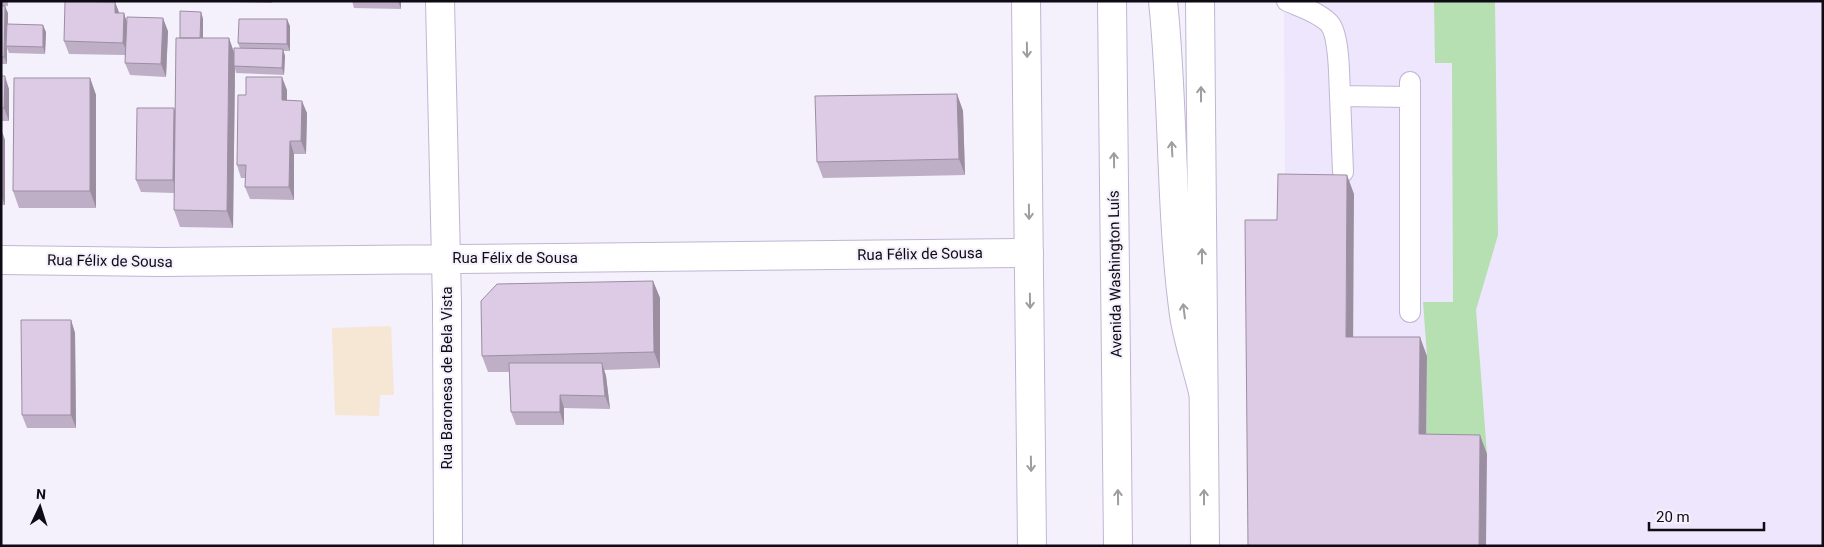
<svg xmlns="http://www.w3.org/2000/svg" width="1824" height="547" viewBox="0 0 1824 547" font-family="Roboto,sans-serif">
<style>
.built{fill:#eee6fc}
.education{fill:#f6e6d4}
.green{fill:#b6dfb2}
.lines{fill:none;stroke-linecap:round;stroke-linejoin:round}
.lane-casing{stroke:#c0b6d3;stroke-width:22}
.street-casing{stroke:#c0b6d3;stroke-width:30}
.highway-casing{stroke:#c0b6d3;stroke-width:30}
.lane{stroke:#fff;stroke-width:20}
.street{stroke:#fff;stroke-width:28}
.highway{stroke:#fff;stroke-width:28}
.wall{fill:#beafc6}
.shaded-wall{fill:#9b8ea1}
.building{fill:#ddcbe6;stroke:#9b8ea1}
.oneway{stroke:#9f9da1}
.labels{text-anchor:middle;stroke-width:4;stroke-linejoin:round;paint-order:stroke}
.street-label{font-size:15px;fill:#0e0b14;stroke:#f4f0fc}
</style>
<rect width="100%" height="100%" fill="#f4f0fc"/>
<path class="built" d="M 1284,1 L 1823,1 L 1823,546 L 1255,546 L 1285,193 Z"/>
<path class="education" d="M 391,326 L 394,395 L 380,395 L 379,416 L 335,415 L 332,328 Z"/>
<path class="green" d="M 1434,1 L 1495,1 L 1498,235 L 1476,310 L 1487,454 L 1426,453 L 1427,356 L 1423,302 L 1453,302 L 1452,63 L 1435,63 Z"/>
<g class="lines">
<defs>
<path id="lane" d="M 1287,1 C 1301,7 1318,12 1329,23 C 1340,35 1339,79 1340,96
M 1343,172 L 1340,96 L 1409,97
M 1410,312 L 1410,82"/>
<path id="street" d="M 440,1 L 447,303 L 448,546
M 1200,1 L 1205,546
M 1,260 L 161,262 L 1029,253"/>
<path id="highway" d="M 1026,1 L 1032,546
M 1112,1 L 1118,546
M 1163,1 C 1174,106 1170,211 1184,315 C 1188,341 1197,367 1203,392"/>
</defs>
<use href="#lane" class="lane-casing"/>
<use href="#street" class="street-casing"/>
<use href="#highway" class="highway-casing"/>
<use href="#lane" class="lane"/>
<use href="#street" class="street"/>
<use href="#highway" class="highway"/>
</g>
<path class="wall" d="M 1,1 L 8,1 L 8,6 L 1,6 Z
M 232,1 L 272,1 L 272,3 L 233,2 Z
M 352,1 L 401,1 L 401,9 L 354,8 Z
M 115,2 L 119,13 L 124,13 L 126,21 L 168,31 L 166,77 L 130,75 L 125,63 L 125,55 L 69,54 L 64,41 Z
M 1,6 L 8,13 L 8,24 L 46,32 L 45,54 L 9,53 L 7,48 L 7,64 L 1,64 Z
M 201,12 L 203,19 L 203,38 L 234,52 L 240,48 L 238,43 L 290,26 L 290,51 L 283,51 L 285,56 L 284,75 L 236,73 L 235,68 L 233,228 L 180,227 L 174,210 L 174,193 L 141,192 L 136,180 L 175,112 L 180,38 Z
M 1,76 L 9,89 L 9,121 L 1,121 Z
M 90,78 L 96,95 L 96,208 L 19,208 L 13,191 Z
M 287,90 L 287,100 L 307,113 L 306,154 L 294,154 L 294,200 L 250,199 L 245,187 L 245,178 L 241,178 L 237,165 L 246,95 Z
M 957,94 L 963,111 L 965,175 L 823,178 L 817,162 Z
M 1,129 L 5,140 L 5,205 L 1,205 Z
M 653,281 L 660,298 L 660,368 L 604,370 L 606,376 L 610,409 L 564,408 L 564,425 L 516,425 L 511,412 L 509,372 L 488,372 L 482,356 Z
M 71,320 L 75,333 L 76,428 L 27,428 L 22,415 Z"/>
<path class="shaded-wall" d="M 398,1 L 401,1 L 401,9 Z
M 115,2 L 120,15 L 115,13 Z
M 5,6 L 8,13 L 7,46 L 6,46 L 7,48 L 7,64 L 4,57 Z
M 201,12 L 203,19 L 203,52 L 200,45 Z
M 124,13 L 128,26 L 128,55 L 123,43 Z
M 163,18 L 168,31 L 166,77 L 161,64 Z
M 287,19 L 290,26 L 290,51 L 287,44 Z
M 43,25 L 46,32 L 45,54 L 43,47 Z
M 229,38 L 235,55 L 234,66 L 235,68 L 233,228 L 227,211 Z
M 283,49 L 285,56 L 284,75 L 282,68 Z
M 5,76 L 9,89 L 9,121 L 4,108 Z
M 282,77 L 287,90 L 287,113 L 282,100 Z
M 90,78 L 96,95 L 96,208 L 90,191 Z
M 957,94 L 963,111 L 965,175 L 959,159 Z
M 302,101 L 307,113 L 306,154 L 301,141 Z
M 174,108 L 178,120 L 177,193 L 173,180 Z
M 1,129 L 5,140 L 5,205 L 1,195 Z
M 290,141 L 294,154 L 294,200 L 289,187 Z
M 1347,175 L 1354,194 L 1353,356 L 1346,337 Z
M 653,281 L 660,298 L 660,368 L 654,352 Z
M 71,320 L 75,333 L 76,428 L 71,415 Z
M 1420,337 L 1427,356 L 1426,453 L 1419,434 Z
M 602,363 L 606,376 L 610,409 L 605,396 Z
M 560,395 L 564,408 L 564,425 L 560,412 Z
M 1480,435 L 1487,454 L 1486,546 L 1479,546 Z"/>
<path class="building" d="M 65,1 L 115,2 L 115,13 L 124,13 L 123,43 L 64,41 Z
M 1,6 L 5,6 L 4,57 L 1,57 Z
M 180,11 L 201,12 L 200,38 L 180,38 Z
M 127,17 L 163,18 L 161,64 L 125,63 Z
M 239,19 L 287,19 L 287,44 L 238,43 Z
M 7,24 L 43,25 L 43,47 L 6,46 Z
M 176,38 L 229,38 L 227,211 L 174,210 Z
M 234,48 L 283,49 L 282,68 L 234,66 Z
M 1,76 L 5,76 L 4,108 L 1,108 Z
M 246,77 L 282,77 L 282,100 L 302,101 L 301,141 L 290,141 L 289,187 L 245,187 L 246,165 L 237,165 L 238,95 L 246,95 Z
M 14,78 L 90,78 L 90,191 L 13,191 Z
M 957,94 L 959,159 L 817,162 L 815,96 Z
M 137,108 L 174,108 L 173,180 L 136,180 Z
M 1278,174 L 1347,175 L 1346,337 L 1420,337 L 1419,434 L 1480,435 L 1479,546 L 1248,546 L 1245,220 L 1277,220 Z
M 653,281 L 654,352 L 482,356 L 481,301 L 497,284 Z
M 21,320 L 71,320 L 71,415 L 22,415 Z
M 509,363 L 602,363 L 605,396 L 560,395 L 560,412 L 511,412 Z"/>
<defs><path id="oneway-shaft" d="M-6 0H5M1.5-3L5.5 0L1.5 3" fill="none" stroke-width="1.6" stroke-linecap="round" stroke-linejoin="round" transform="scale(1.25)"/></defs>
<g class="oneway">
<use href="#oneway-shaft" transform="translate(1027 50) rotate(89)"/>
<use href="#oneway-shaft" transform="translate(1201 94) rotate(-90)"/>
<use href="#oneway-shaft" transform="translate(1172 149) rotate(-93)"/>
<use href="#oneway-shaft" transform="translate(1114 160) rotate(-91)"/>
<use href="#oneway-shaft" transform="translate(1029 212) rotate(89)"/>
<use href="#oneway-shaft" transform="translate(1202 256) rotate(-90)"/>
<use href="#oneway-shaft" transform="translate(1030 301) rotate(89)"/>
<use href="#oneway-shaft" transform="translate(1184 311) rotate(-97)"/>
<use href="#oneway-shaft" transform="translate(1031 464) rotate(89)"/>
<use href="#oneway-shaft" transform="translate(1118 497) rotate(-91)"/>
<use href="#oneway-shaft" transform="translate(1204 497) rotate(-90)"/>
</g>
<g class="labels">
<g class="street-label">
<text transform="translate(920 254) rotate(-1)" y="5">Rua Félix de Sousa</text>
<text x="515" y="263">Rua Félix de Sousa</text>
<text transform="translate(110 261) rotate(1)" y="5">Rua Félix de Sousa</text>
<text transform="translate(1115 274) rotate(-91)" y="5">Avenida Washington Luís</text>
<text transform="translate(447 378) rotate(-90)" y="5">Rua Baronesa de Bela Vista</text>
</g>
</g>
<rect width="1824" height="547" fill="none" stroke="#0e0b14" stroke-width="5"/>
<g transform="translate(40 507) rotate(4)" stroke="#f4f0fc" stroke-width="4" paint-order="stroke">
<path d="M0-4L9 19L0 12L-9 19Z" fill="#0e0b14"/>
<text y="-8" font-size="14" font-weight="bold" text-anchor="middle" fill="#0e0b14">N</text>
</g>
<path d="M1649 522v8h115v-8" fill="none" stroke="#0e0b14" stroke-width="2.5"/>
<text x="1656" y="522" font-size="15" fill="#0e0b14" stroke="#f4f0fc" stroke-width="4" paint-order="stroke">20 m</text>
</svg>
